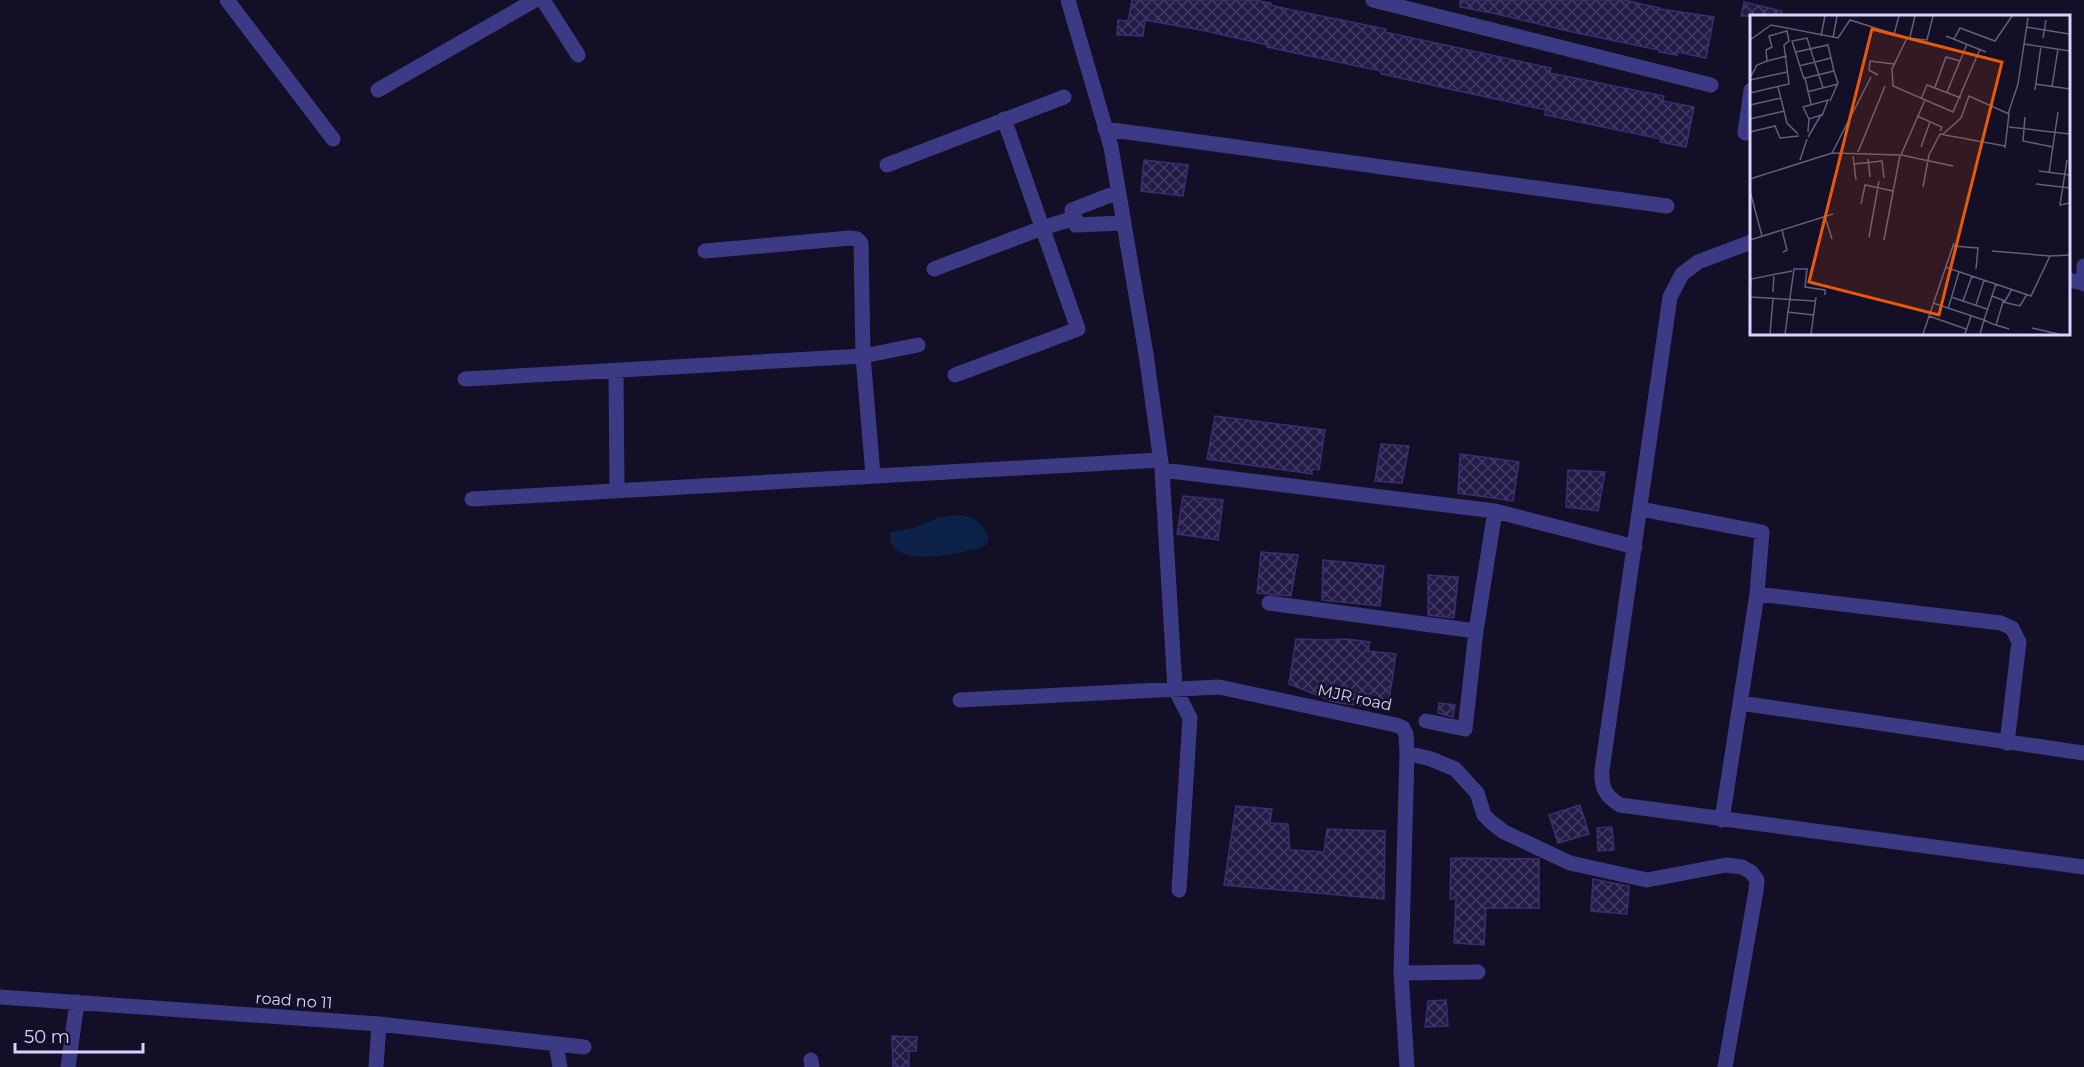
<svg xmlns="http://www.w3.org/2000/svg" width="2084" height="1067" viewBox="0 0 2084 1067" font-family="Montserrat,sans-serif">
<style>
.water{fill:#0c2248}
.building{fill:url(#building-cross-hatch);stroke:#3b2d73;stroke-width:1.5}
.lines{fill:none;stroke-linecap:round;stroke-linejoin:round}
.minor{stroke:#3d3a85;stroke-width:15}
.labels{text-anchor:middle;stroke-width:5;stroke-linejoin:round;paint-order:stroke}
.street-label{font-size:16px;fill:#d9d4ff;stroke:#130f26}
.inset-road{fill:none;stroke:#625e7d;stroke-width:1.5}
.view{fill:#e8590c;fill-opacity:0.15;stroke:#e8590c;stroke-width:3}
.inset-edge{fill:none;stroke:#d9d4ff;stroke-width:3}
</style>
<defs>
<pattern id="building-cross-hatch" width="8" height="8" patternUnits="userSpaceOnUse" patternTransform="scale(1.5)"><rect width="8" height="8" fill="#241b47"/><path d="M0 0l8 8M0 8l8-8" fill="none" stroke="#433b63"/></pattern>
</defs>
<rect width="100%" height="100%" fill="#130f26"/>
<path class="water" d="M 957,515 C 974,515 983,524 989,539 L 985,546 C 964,553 885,572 890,532 L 915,528 L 937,518 Z"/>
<path class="building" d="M 1132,0 L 1254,0 L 1271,3 L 1270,5 L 1292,10 L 1386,29 L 1385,32 L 1551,68 L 1550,73 L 1570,77 L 1664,96 L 1663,101 L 1694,107 L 1686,147 L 1660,142 L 1661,139 L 1545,115 L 1546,110 L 1381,74 L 1381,71 L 1267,47 L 1268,45 L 1201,30 L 1145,20 L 1143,36 L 1117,35 L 1118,20 L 1128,21 Z
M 1460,0 L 1624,0 L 1660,8 L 1660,9 L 1714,17 L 1706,58 L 1677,52 L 1677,55 L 1659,52 L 1659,50 L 1568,31 L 1497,14 L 1460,7 Z
M 1744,2 L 1782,11 L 1782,16 L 1741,16 Z
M 1144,160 L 1188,165 L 1183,196 L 1141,191 Z
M 1215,416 L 1325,430 L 1319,470 L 1312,469 L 1312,474 L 1207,459 Z
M 1381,444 L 1409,446 L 1402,483 L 1375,481 Z
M 1460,454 L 1519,462 L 1513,501 L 1458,493 Z
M 1568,470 L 1605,472 L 1598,511 L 1566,507 Z
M 1183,496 L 1223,500 L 1218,540 L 1177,534 Z
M 1261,552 L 1298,555 L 1291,596 L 1257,593 Z
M 1323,560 L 1384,566 L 1380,606 L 1322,600 Z
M 1428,575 L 1458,577 L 1454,618 L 1428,615 Z
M 1296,639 L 1324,640 L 1347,639 L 1370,642 L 1368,651 L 1396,654 L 1388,706 L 1361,701 L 1360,706 L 1334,702 L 1289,684 Z
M 1439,703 L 1455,705 L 1453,717 L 1438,713 Z
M 1580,805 L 1589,834 L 1558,843 L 1549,815 Z
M 1236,806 L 1272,809 L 1270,823 L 1288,824 L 1290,850 L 1324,852 L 1327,829 L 1385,831 L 1384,899 L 1224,885 Z
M 1612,827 L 1614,850 L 1598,851 L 1597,828 Z
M 1451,858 L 1539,859 L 1539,908 L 1486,908 L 1484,945 L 1454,943 L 1456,899 L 1450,899 Z
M 1593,879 L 1629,886 L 1627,914 L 1591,911 Z
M 1446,1000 L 1448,1026 L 1425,1027 L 1428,1001 Z
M 892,1036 L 917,1037 L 916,1051 L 909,1051 L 909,1067 L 893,1067 Z"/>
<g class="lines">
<path class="minor" d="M 227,0 L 333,139
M 543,0 L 578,55
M 1068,0 L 1111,147 L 1146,354 L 1162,470 L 1175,689 L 1190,718 L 1179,890
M 1373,0 L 1711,85
M 378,90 L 535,0
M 1105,129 L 1667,206
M 1745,133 L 1751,90
M 887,165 L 1064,97
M 1118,192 L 1072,210 L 1076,225 L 1123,223
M 1751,242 L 1698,262 L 1682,274 L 1670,297 L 1602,770 C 1601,787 1605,796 1620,805 L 2084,867
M 705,251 L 850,238 L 857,239 L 861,243 L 863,356 L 873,475
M 2084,266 L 2084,284
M 934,269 L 1042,228 L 1075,218
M 2068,280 L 2083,283
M 616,371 L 617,490
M 955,375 L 1078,329 L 1004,119
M 465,379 L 863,356 L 918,345
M 1162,470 L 1495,511 L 1635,547
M 472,499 L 1160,460
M 1640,509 L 1762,532 L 1757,594 L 1722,820
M 1757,594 L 2001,623 L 2012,628 L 2019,642 L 2007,743
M 1269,603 L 1476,631
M 960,700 L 1219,687 L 1396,725 L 1403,728 L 1406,734 L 1407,753 L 1401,973 L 1407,1067
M 1740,703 L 2084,753
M 1426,721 L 1465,729 L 1476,631 L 1495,511
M 1407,753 L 1431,759 L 1455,769 L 1477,793 L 1484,815 L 1491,822 L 1504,832 L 1570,863 L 1647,880 L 1726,865 L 1742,867 L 1751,872 L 1757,880 L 1756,891 L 1725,1067
M 1401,973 L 1478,972
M 0,997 L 379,1024 L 584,1047
M 556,1045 L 560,1067
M 811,1060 L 812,1067
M 68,1067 L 77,1002
M 376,1067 L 379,1024"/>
</g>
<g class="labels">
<g class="street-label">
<text transform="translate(1355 697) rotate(12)" y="6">MJR road</text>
<text transform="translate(294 1000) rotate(4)" y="6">road no 11</text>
</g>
</g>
<g transform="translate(1750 15)">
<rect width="320" height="320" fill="#130f26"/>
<path class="inset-road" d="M 276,12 L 319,19M 144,19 L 149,1M 71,21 L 75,1M 196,21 L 236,37M 160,22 L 165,1M 83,23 L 87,1M 157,23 L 142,54 L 143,71 L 203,97 L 230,34M 293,23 L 296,5M 204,24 L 210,13 L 245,26 L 262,1M 0,25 L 21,10 L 88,23 L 100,5 L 157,23 L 177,25 L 183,1M 274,29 L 320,36M 46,37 L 78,30 L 84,56M 17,46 L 37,41M 49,51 L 81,43M 128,60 L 119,55 L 120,46 L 144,49M 0,63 L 7,50 L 17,46 L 16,35 L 22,32 L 19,21 L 37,16 L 39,26 L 34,30 L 39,69 L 0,78M 54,64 L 42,26 L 57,23 L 73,73M 0,65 L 37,57M 285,69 L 320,74M 28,72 L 37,108 L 48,119M 185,72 L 196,42 L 210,46M 302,72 L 308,34M 285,75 L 291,31M 57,77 L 88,69M 197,77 L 217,29M 171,84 L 177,70 L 211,83M 61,89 L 55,63 L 84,56 L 88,68 L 80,86M 0,90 L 31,83M 258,99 L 268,69 L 278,3M 167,101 L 192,112 L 190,116M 275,102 L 273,126 L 303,132M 0,104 L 34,96M 59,104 L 53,92 L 78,85 L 72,101M 259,112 L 320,119M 0,117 L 25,111 L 30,123 L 49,121M 58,117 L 59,104 L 71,100 L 58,122M 193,119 L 211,103 L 219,81 L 259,99 L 255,133M 320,125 L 320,145M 171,132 L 180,107M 108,137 L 135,71M 82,138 L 121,62M 151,140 L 175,85M 103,141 L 106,165M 118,144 L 120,162M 50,145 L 57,124M 317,145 L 310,190 L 320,188M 104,149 L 132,146 L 134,163M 289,156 L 320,160M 299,158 L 308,97M 0,164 L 82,138 L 151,140 L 203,151M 286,169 L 320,173M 173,172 L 179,140 L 190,119 L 255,131M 0,176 L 12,221M 111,189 L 115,170 L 143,176M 75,202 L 82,224M 32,215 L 37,235 L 33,237M 119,222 L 129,166M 0,225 L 83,199M 134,225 L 150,140M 203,231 L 228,233 L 226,254M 242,236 L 300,241M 195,252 L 281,281 L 300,241 L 320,240M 23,277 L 24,259M 242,281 L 255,286 L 262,274M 0,282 L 65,286M 0,282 L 1,264 L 42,256M 201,282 L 237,294M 213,286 L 222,261M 183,288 L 234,305 L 246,269M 226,290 L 234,265M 198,294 L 209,257M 37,297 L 64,300M 179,301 L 216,314M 282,313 L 308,319M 259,314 L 246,310 L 253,287 L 270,291 L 277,279M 20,319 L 23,284M 35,319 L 44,254 L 57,254 L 55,272 L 75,275 L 75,280M 61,319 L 66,282M 173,319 L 204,228M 215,319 L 221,301M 230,319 L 234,305 L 245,310"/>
<path class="view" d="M 122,14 L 252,47 L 189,300 L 59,267 Z"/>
<rect width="320" height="320" class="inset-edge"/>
</g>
<path d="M15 1043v9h128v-9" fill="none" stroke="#d9d4ff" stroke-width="3"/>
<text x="24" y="1043" font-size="18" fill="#d9d4ff" stroke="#130f26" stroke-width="4.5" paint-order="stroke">50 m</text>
</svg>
